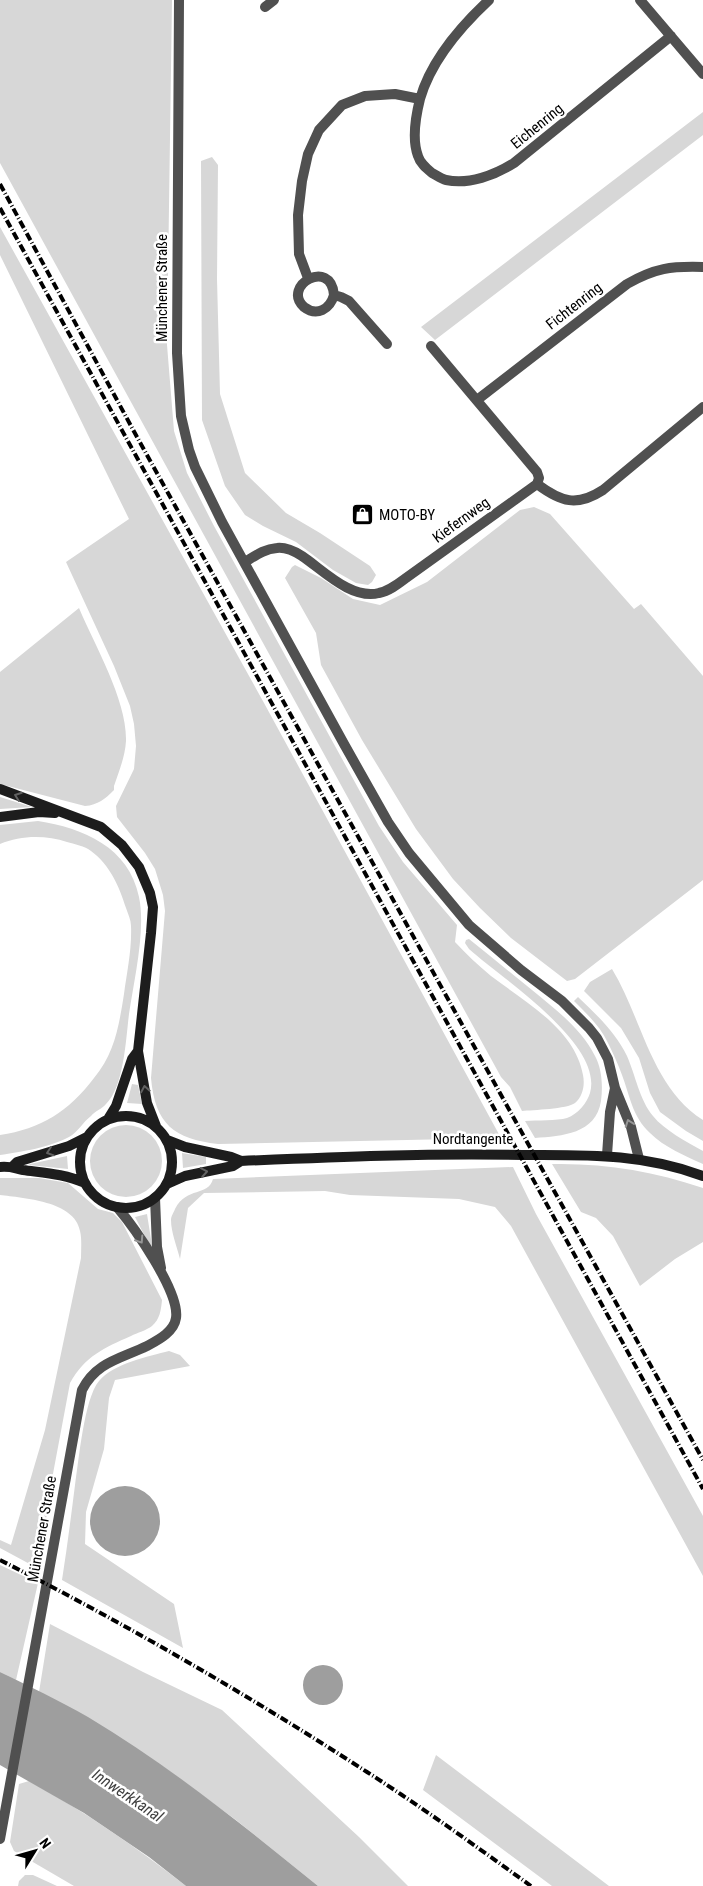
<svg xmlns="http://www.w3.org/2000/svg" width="703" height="1886" viewBox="0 0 703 1886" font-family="'Roboto Condensed',sans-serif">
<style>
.green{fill:#d7d7d7}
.water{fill:#9e9e9e}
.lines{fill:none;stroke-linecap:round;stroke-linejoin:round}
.minor{stroke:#505050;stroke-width:10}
.tertiary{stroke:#505050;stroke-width:10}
.secondary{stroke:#1d1d1d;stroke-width:10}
.rail{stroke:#000;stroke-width:4;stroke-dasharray:8 2.5 1 2.5;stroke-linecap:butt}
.oneway{stroke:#616161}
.oneway2{stroke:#969696}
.labels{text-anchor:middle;stroke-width:5;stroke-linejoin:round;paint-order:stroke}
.street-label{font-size:15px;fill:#000;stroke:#fff}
.poi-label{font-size:15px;fill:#000;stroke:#fff;text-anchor:start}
.water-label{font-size:16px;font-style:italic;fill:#3f3f3f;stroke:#fff}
</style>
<rect width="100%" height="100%" fill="#fff"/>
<path class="green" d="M 0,0 L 172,0 L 167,345 L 174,431 L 187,473 L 214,526 L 379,826 L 403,862 L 457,925 L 455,942 C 466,954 478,965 491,976 C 525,1002 575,1029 583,1075 C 585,1085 583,1096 575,1103 C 567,1109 533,1110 522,1111 L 510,1087 L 501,1077 L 0,163 Z
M 703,112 L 703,135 L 435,340 L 421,327 Z
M 212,157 L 218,165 L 217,279 L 220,394 L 245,473 L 286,513 L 320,533 L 370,566 L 376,575 L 372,582 L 368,585 L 356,583 L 333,570 L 296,542 L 263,526 L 245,515 L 225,486 L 202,420 L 201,161 Z
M 0,227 L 264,703 L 501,1138 L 218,1144 C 174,1139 155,1124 151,1078 L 165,911 L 163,895 L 155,869 L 145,853 L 117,817 L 116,806 L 134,769 L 136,746 L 134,724 L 130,706 L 114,666 L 66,562 L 129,519 L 0,255 Z
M 534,507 L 550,514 L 634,609 L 641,604 L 703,676 L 703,880 L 575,979 L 567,981 L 511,938 L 480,908 L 453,879 L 416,829 L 362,740 L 321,665 L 316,633 L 285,578 L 292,567 L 295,565 L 321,578 L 353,599 L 380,605 L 427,582 L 520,510 Z
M 79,608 C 95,646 127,700 126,741 C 125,757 119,771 114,786 L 114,790 C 105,799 98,805 85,806 L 0,784 L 0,672 Z
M 0,797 L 32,807 L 0,809 Z
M 38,821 C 83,828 129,847 139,897 C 146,930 134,980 129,1014 C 126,1038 124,1087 106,1104 C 102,1109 95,1111 91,1116 C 83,1122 78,1132 69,1137 C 51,1147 21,1152 0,1155 L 0,1135 C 41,1129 69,1111 94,1078 C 115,1053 119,1025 124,994 C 127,972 132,949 131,926 C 131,920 128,914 126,908 C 119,886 110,865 91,851 C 85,846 74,844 67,842 C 46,835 21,835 0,844 L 0,825 Z
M 469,939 C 490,956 511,973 532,990 C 555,1009 581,1028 595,1056 C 602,1069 603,1086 601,1101 C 596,1134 562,1136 535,1138 L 525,1121 C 537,1120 557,1121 567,1118 C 578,1114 587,1103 590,1093 C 604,1044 501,978 469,949 L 465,943 L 466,940 Z
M 612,969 C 642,1018 651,1087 703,1120 L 703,1141 L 686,1131 L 660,1112 L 650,1093 L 639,1058 L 621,1028 L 584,991 L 590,982 Z
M 578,997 C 596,1014 616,1033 627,1056 C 635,1074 640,1101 653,1116 C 664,1130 687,1142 703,1151 L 703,1164 C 685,1156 664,1147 650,1133 C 632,1116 630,1096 622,1075 C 618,1064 613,1053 608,1043 C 600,1026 587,1014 574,1001 Z
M 132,1084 L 138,1085 L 142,1104 L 127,1103 Z
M90 1161a36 36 0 1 1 72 0a36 36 0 1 1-72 0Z
M 182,1153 L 206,1157 L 206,1164 L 183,1168 Z
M 67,1156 L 68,1169 L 29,1165 L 30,1164 Z
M 552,1164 C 605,1163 653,1171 703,1188 L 703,1242 L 675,1259 L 640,1286 L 613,1236 L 596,1218 L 581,1212 Z
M 513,1167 L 536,1214 L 703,1516 L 703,1576 L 511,1226 L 495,1207 L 459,1199 L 350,1195 L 325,1191 L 204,1193 L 188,1208 L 180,1259 C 177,1247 171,1232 171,1220 C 171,1216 174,1212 175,1209 C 187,1186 208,1197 213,1179 Z
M 0,1178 L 39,1178 L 68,1183 L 98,1209 L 113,1213 L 122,1222 L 162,1300 C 161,1310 160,1319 152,1326 C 147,1330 137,1333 131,1336 C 104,1348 85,1356 70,1383 L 52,1479 L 39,1569 L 0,1548 L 0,1540 L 11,1545 L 45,1430 L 81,1258 C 81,1249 82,1239 80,1231 C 75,1201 23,1198 0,1195 Z
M 147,1214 L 153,1252 L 135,1217 Z
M 169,1351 L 180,1355 L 190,1366 L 115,1380 L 109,1398 L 104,1449 L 86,1512 L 85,1544 L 174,1604 L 183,1648 L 62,1580 C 67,1548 71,1517 75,1485 C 79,1460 84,1399 99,1381 C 113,1364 149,1356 169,1351 Z
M 0,1565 L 38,1583 L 16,1680 L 0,1672 Z
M 50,1624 L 143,1672 L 222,1710 L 359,1837 L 408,1886 L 318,1886 L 236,1820 L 165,1768 L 87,1717 L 39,1692 Z
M 436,1755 L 609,1886 L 552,1886 L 423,1790 Z
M 29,1781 C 84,1811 136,1847 186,1886 L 74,1886 L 14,1851 L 10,1842 L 19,1784 Z
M 25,1875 L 33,1875 L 57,1886 L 18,1886 L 19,1881 Z"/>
<path class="water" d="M90 1521a35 35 0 1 1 70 0a35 35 0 1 1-70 0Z
M303 1685a20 20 0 1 1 40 0a20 20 0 1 1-40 0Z
M 0,1672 C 29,1686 60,1701 88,1717 C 170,1766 244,1826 318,1886 L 186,1886 L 149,1857 L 84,1813 L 0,1765 Z"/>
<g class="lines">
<path class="minor" d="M 489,0 C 460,27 431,60 420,99 C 416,115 412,140 418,156 C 420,163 426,168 432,173 C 436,175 441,179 446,180 C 469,185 495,175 514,163 L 671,36
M 640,0 L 703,74
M 265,7 L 274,0
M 308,278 L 299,254 L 298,215 L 302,181 L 308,154 L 319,130 L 342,105 L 365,96 L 395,94 L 420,99
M 334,295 C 330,309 317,317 304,307 C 281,286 331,257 334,295 L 341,297 L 349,301 L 387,344
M 477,400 L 627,284 C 655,268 671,266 703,267
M 537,484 C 561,502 577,507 603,490 L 703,407
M 245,562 C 255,556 264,549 277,548 C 286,547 294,551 302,556 C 323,570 351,600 379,593 C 389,591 398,584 406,578 L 537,484 L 539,478 L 537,472 L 431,346"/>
<path class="tertiary" d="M 179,0 L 177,353 L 181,416 L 189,450 L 195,467 L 222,522 L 344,744 L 388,822 L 409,853 L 469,925 L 521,970 L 562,1001 L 589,1028 L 597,1038 L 608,1059 L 615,1088 L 631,1127 L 639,1159
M 607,1155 L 610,1112 L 615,1088
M 155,1198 L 157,1247 L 161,1268
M 0,1839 L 82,1390 C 96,1362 120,1359 147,1346 C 158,1340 174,1332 176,1318 C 180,1292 134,1227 117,1207"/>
<path class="secondary" d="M 0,789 L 101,827 L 122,845 L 139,867 L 150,893 L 153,907 L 151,933 L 138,1051 L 147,1103 L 156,1126
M 0,817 L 39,812 L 55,813
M80 1162a46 46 0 1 1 92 0a46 46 0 1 1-92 0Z
M 108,1119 L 116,1106 L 132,1059 L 138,1051
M 167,1140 L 185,1147 L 231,1157 L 241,1161 C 335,1157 429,1153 523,1155 C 586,1155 642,1153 703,1176
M 13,1166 L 17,1162 L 69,1146 L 87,1137
M 0,1167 C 11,1166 13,1168 23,1170 C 45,1173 65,1174 85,1183
M 167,1184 L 185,1176 L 233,1166 L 241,1161"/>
<path class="rail" d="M 0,184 L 137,437 L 703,1460
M 0,208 L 703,1489
M 0,1560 C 126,1624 248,1695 367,1772 C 423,1808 477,1847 531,1886"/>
</g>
<defs><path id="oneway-chevron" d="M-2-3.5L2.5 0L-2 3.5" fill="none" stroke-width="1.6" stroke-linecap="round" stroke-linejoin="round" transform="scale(1.25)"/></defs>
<g class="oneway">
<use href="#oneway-chevron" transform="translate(18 796) rotate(-160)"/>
<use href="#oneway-chevron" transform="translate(145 1089) rotate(-100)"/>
<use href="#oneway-chevron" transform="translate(50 1152) rotate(161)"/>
<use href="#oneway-chevron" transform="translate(204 1172) rotate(-10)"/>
</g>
<g class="oneway2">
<use href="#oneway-chevron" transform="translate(629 1123) rotate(-110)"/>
<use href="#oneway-chevron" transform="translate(140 1240) rotate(57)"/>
</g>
<defs>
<symbol id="shop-square" viewBox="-11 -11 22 22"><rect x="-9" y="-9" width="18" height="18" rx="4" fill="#000" stroke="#fff"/><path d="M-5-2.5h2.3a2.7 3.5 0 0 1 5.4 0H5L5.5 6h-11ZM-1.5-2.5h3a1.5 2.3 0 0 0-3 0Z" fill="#fff"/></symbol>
</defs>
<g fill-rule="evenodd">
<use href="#shop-square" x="350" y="502" width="25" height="25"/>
</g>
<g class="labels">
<g class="street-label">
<text transform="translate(537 126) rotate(-39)" y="5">Eichenring</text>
<text transform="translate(162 288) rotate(-90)" y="5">Münchener Straße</text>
<text transform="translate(574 306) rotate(-38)" y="5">Fichtenring</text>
<text transform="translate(461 520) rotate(-36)" y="5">Kiefernweg</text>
<text x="473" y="1144">Nordtangente</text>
<text transform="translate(42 1529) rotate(-80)" y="5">Münchener Straße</text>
</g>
<g class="poi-label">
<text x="379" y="520">MOTO-BY</text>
</g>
<g class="water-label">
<text transform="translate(128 1795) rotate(34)" y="6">Innwerkkanal</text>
</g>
</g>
<g transform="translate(35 1851) rotate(53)" stroke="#ffffff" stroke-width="4" paint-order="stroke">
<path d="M0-4L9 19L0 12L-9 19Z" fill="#000000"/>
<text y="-8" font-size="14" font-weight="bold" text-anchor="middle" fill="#000000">N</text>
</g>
</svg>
